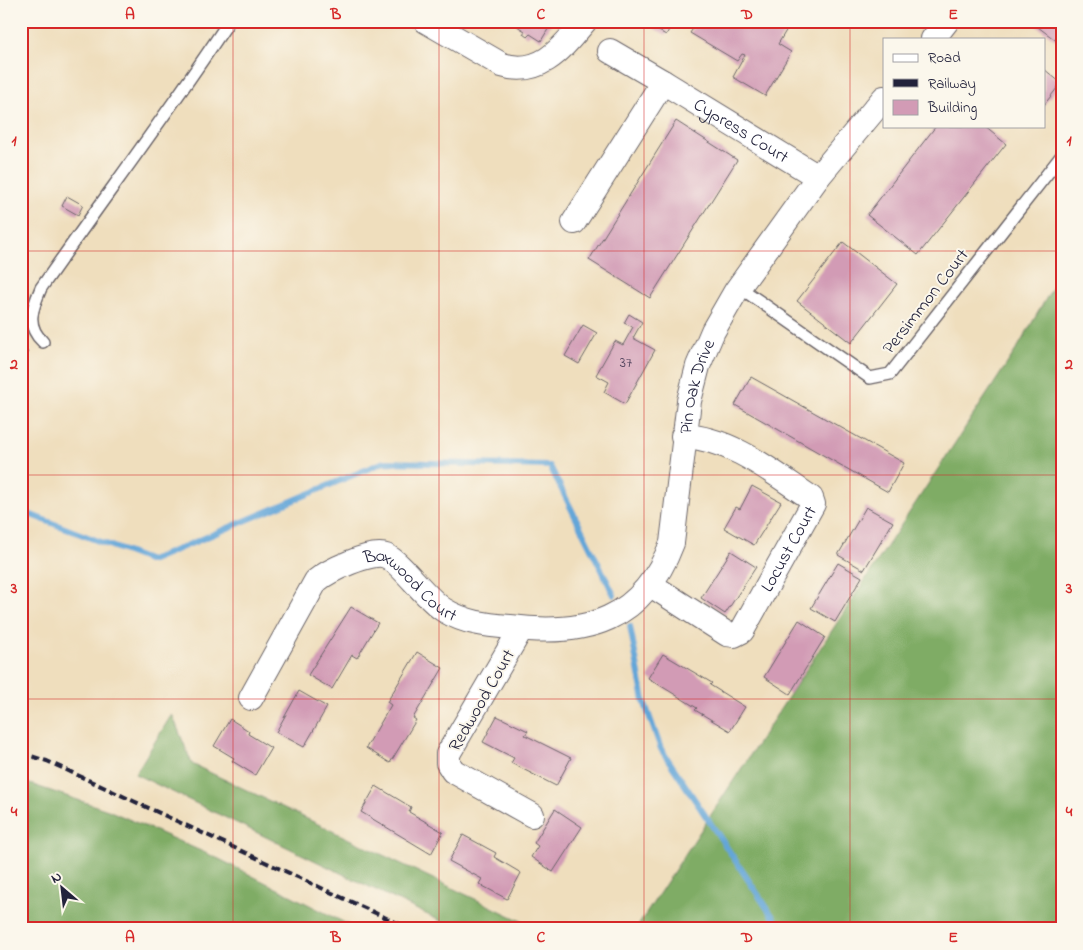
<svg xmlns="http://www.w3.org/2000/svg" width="1083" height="950" viewBox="0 0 1083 950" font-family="'Indie Flower',sans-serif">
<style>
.forest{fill:#7fac65;stroke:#506750}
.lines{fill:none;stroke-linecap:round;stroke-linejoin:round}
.stream{stroke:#64a6d8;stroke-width:6}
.building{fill:#d29bb5}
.service-casing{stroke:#6a6468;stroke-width:14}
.minor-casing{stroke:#6a6468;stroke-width:26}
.service{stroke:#fff;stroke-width:11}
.minor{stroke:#fff;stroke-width:24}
.rail{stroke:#22223b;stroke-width:4;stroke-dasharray:8 4;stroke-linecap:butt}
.grid{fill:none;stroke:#d62828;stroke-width:1;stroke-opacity:0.55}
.labels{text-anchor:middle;stroke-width:4;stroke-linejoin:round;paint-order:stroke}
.number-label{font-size:15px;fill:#4e405a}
.street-label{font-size:18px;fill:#22223b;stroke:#fbf7ec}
.neatline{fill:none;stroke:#d62828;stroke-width:2}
.grid-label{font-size:16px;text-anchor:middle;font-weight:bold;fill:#d62828}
</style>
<rect width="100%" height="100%" fill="#fbf7ec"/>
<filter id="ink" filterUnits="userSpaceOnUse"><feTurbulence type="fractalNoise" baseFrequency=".02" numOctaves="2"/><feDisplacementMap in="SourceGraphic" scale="10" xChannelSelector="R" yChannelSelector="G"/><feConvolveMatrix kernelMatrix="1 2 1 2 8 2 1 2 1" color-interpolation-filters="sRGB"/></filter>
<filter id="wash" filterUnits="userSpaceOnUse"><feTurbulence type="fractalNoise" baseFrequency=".0096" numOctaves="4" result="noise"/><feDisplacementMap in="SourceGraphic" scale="20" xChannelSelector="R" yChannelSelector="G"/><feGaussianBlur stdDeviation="1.12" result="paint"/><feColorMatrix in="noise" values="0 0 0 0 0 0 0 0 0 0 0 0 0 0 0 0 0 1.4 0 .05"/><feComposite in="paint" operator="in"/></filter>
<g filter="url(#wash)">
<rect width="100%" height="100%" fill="#efdebd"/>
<path class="forest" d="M 1062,271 L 1062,929 L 636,929 L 1018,347 Z
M 172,714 L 192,764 L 538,929 L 457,929 L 135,774 Z
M 21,781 L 108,810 L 219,859 L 357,929 L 21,929 Z"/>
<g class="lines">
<path class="stream" d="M 21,511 L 150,561 L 384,462 L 550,466 L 614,595
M 630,626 L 644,701 L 661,749 L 781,929"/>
</g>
<g id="blocks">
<path class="building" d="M 520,21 L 553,21 L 541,41 L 530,34 L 527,37 L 523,34 L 525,31 L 517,26 Z
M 647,21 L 674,21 L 666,35 L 646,24 Z
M 698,21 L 785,21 L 790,24 L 778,44 L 791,52 L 765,96 L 733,77 L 745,55 L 742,54 L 737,61 L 690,33 Z
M 1030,21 L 1062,21 L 1062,45 Z
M 1044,69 L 1061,83 L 1044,105 Z
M 676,121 L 737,160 L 650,298 L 589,260 Z
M 936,126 L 984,126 L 1006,144 L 918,255 L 867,215 Z
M 67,196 L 83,205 L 78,215 L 62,206 Z
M 843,242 L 897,284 L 851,343 L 797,301 Z
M 629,314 L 642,322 L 633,338 L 655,350 L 625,404 L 604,392 L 609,382 L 596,375 L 615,341 L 623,345 L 633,327 L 624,323 Z
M 583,325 L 597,333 L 579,364 L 565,356 Z
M 21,347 L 28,352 L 21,361 Z
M 751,377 L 904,463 L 888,492 L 735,405 Z
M 752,486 L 781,502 L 754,545 L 724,528 L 736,507 L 740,509 Z
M 866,507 L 893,522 L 864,570 L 838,555 Z
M 731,551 L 756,567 L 725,614 L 701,598 Z
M 838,563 L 862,577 L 835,622 L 811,608 Z
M 351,607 L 378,623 L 357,658 L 352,655 L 332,689 L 308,675 Z
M 799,620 L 825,637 L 790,694 L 764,677 Z
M 417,652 L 443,668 L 413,718 L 416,720 L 390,763 L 366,748 L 391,705 L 387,702 Z
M 663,654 L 712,683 L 710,685 L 745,707 L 730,731 L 695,710 L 697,708 L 648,678 Z
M 299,691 L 327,707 L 304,747 L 276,732 Z
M 497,716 L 528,731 L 525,735 L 571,758 L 556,786 L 511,763 L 514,758 L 483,742 Z
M 230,719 L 249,731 L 248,734 L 271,748 L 255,775 L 232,761 L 234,758 L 214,746 Z
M 376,786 L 411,807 L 409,812 L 443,832 L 431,854 L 361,812 Z
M 555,809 L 582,827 L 553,872 L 531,857 L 538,846 L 534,843 Z
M 463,835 L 496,853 L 494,857 L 521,873 L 507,899 L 479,884 L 482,879 L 449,861 Z"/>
</g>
</g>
<g filter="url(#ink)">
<use href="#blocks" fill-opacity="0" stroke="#6a6468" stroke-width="1"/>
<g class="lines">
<defs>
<path id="service" d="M 739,287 L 870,378 L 890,374 L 1062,155
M 43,342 C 25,325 32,309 41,288 C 103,199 169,112 229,21"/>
<g id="minor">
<path d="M 426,21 L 502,65 C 541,77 562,48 585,21"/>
<path d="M 933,39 L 947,21"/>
<path d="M 610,51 L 663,82"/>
<path id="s1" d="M 574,222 L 663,82 L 818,177"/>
<path id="s2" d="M 651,585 L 727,634 L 734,635 L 742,631 L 813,504 L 811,498 C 772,472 731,438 683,436"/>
<path d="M 521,629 L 448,754 L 448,763 L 453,771 L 532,815"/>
<path id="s3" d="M 251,698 L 316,581 C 328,571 371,550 386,556 C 401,562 425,598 444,610 C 465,623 487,625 510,627 C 587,637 643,620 672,543 L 689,401 L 698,366 L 713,331 L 736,291 L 818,177 L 884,98"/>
</g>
</defs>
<use href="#service" class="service-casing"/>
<use href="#minor" class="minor-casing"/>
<use href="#service" class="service"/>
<use href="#minor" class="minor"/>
<path class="rail" d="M 21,753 L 47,761 L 410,929"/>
</g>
</g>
<path class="grid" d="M 233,21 L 233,929M 439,21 L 439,929M 644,21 L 644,929M 850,21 L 850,929M 21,251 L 1062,251M 21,475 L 1062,475M 21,699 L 1062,699"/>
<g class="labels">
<g class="number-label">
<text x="626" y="367">37</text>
</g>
<g class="street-label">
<text dy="6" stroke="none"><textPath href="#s1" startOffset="258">Cypress Court</textPath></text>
<text transform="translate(925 301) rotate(-52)" y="6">Persimmon Court</text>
<text dy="6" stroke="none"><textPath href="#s3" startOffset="718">Pin Oak Drive</textPath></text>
<text dy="6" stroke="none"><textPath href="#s2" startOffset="201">Locust Court</textPath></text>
<text dy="6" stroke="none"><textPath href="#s3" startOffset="245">Boxwood Court</textPath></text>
<text transform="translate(481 700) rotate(-60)" y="6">Redwood Court</text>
</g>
</g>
<rect width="1083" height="950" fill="none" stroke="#fbf7ec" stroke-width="55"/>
<rect x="883" y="38" width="162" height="90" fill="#fbf7ec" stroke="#a4a2a5"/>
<rect x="893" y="54" width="25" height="8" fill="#ffffff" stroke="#a4a2a5"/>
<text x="928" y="62" font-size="15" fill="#22223b">Road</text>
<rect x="893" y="79" width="25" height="8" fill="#22223b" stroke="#a4a2a5"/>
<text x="928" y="88" font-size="15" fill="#22223b">Railway</text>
<rect x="893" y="100" width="25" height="15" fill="#d29bb5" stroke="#a4a2a5"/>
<text x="928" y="112" font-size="15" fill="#22223b">Building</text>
<g transform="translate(62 888) rotate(332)" stroke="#fbf7ec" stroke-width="4" paint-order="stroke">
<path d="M0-4L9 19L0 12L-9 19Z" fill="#22223b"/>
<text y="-8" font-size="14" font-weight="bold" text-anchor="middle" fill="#22223b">N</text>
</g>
<rect x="28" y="28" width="1028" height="894" class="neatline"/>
<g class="grid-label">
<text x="130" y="19">A</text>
<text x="336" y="19">B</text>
<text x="541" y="19">C</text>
<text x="747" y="19">D</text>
<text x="953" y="19">E</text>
<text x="14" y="145">1</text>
<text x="1069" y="145">1</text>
<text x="14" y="369">2</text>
<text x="1069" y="369">2</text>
<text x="14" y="593">3</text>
<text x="1069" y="593">3</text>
<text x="14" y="816">4</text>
<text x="1069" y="816">4</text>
<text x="130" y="942">A</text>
<text x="336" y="942">B</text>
<text x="541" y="942">C</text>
<text x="747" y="942">D</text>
<text x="953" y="942">E</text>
</g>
</svg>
